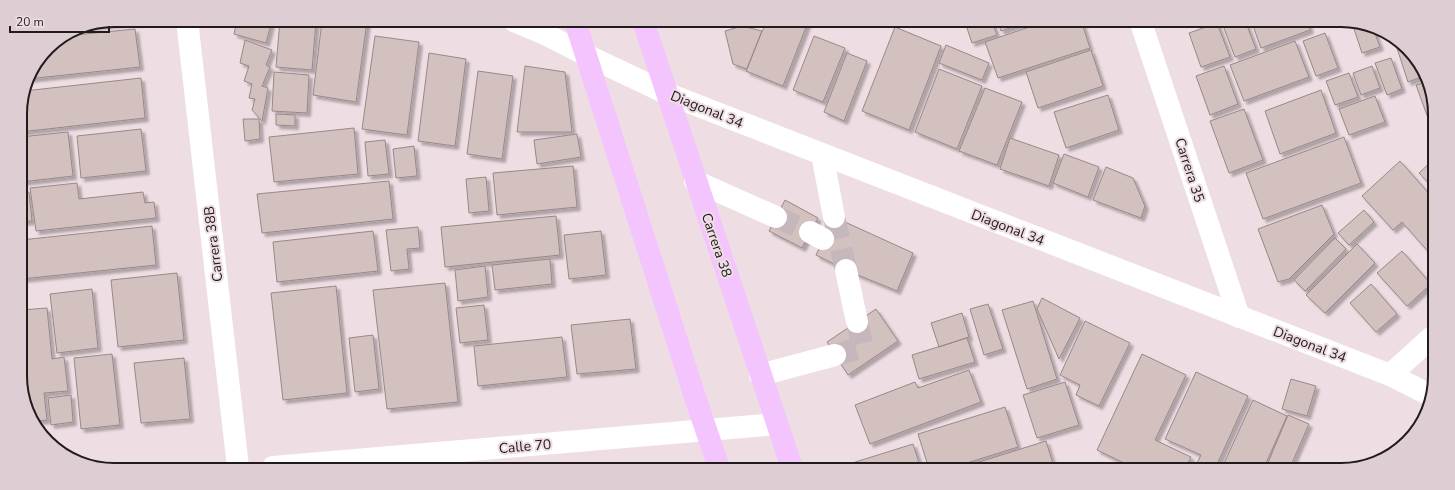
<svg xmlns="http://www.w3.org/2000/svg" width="1455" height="490" viewBox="0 0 1455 490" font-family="'Nunito Sans',sans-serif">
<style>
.building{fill:#d3c1c0;stroke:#998887;filter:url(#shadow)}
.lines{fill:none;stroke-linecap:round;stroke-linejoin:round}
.minor-tunnel{stroke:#c5b7bc;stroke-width:22;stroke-dasharray:22 11;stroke-linecap:butt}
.minor{stroke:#fff;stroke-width:22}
.major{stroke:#f4c4fe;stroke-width:22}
.labels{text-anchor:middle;stroke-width:4;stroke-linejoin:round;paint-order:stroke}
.street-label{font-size:14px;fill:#211b1e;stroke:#eedee4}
.rim{fill:none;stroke:#211b1e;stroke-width:2}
</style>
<defs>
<filter id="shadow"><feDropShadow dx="3.5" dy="3.5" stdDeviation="1" flood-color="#0004"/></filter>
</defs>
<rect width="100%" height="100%" fill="#eedee4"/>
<path class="building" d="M 114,20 L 138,20 L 139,22 L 79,28 L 79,27 Z
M 237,20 L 272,20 L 266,43 L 234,34 Z
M 280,20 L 316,21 L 312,70 L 276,67 Z
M 322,21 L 367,21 L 356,102 L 313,95 Z
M 768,22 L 808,22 L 783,86 L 746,71 L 762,31 Z
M 965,22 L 992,22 L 997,35 L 972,43 Z
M 998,22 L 1027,22 L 1001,31 Z
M 1044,22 L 1082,23 L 1090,48 L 998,78 L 985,42 Z
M 1217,23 L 1230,57 L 1201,67 L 1189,33 Z
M 1222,23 L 1246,23 L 1256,49 L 1235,57 Z
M 1252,23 L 1308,23 L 1310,30 L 1261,48 Z
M 1352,23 L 1365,23 L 1373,28 L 1380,47 L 1362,53 Z
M 742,26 L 762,31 L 747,69 L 733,64 L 725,31 Z
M 895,27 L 941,46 L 909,130 L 862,111 Z
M 135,29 L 140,67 L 27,79 L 48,47 L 65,36 Z
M 1325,33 L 1338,68 L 1316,76 L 1303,41 Z
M 375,36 L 419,42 L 407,135 L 362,129 Z
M 814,36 L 845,48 L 823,102 L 793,90 Z
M 245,40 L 272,50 L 266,65 L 270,67 L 262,86 L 268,88 L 262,121 L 252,110 L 255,99 L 249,98 L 252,84 L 244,81 L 249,66 L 240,63 Z
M 1295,41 L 1309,77 L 1244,101 L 1230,65 Z
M 1395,42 L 1411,52 L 1424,76 L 1408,82 Z
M 946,45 L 989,63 L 982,80 L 939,63 Z
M 1091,50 L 1103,86 L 1038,108 L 1026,72 Z
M 429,53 L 466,59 L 455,146 L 418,141 Z
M 847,53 L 867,61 L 844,121 L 824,112 Z
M 1391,58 L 1402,89 L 1387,95 L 1375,63 Z
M 525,66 L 565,72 L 572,132 L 517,132 Z
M 1224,66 L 1238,104 L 1210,115 L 1196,76 Z
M 1372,66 L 1380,88 L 1361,95 L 1353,73 Z
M 939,69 L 982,86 L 957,149 L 915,132 Z
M 478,71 L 513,76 L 502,159 L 467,154 Z
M 274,72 L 309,75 L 307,113 L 272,111 Z
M 1349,73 L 1358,97 L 1335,105 L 1326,81 Z
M 141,78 L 145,118 L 20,132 L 20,108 L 24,91 Z
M 1426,82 L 1433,96 L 1433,132 L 1416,85 Z
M 985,88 L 1022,102 L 997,165 L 959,151 Z
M 1321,90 L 1336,133 L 1280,154 L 1265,111 Z
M 1108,95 L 1119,130 L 1066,148 L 1054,112 Z
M 1375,96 L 1385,122 L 1349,135 L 1339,109 Z
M 1244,109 L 1263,160 L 1229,173 L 1210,121 Z
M 276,114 L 295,115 L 295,126 L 276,125 Z
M 243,119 L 259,119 L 260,139 L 245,141 Z
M 354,128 L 358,174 L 274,182 L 269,137 Z
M 141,129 L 146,171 L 81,178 L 77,136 Z
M 68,132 L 73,176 L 21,182 L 20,137 Z
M 577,134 L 581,157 L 537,164 L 534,140 Z
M 1344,137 L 1361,183 L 1263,219 L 1246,173 Z
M 1010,138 L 1059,155 L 1049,186 L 1000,169 Z
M 385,140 L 389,174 L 368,176 L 365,142 Z
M 414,146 L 417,176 L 396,178 L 393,149 Z
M 1064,154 L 1099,167 L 1088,197 L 1053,183 Z
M 1433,160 L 1433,188 L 1419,173 Z
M 1400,161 L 1433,198 L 1432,256 L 1402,222 L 1393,230 L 1362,196 Z
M 573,166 L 577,207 L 497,215 L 493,173 Z
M 1106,167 L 1133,178 L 1145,206 L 1141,218 L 1093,200 Z
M 486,177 L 489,211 L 469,213 L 466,179 Z
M 389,181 L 393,219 L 262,233 L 257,194 Z
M 77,183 L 79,199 L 143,192 L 145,203 L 154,202 L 156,218 L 36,231 L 30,188 Z
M 29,192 L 32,221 L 21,222 L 21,193 Z
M 785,200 L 818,218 L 802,248 L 769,231 Z
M 1322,205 L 1334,234 L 1289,279 L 1278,282 L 1258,229 Z
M 1364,210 L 1374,222 L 1349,245 L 1338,233 Z
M 556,216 L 560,255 L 445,267 L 441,227 Z
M 834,217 L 913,253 L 897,291 L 846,270 L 816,255 Z
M 152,226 L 156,265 L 21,279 L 21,240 Z
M 418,227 L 420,248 L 407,249 L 409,269 L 391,271 L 386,230 Z
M 373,231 L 378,271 L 277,282 L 273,242 Z
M 601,231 L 606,275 L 569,279 L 564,235 Z
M 1335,238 L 1346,249 L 1305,291 L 1294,280 Z
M 1357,244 L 1375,263 L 1325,313 L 1306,295 Z
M 1402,251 L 1431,284 L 1407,306 L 1377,273 Z
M 550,259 L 552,284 L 495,290 L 492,265 Z
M 485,266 L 488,297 L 458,301 L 455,270 Z
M 177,273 L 184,340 L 118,347 L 111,280 Z
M 445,283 L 458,402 L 387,409 L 373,290 Z
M 1371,284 L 1397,314 L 1376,332 L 1350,303 Z
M 336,286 L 347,393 L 283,400 L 271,293 Z
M 92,289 L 98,348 L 57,353 L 50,294 Z
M 1042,298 L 1080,318 L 1059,359 L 1037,309 Z
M 1033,301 L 1057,379 L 1027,389 L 1002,310 Z
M 988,304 L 1003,349 L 984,355 L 970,309 Z
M 484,305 L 488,340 L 460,343 L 456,308 Z
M 47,308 L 52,359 L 64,357 L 68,391 L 44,393 L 47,420 L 35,421 L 22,394 L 21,310 Z
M 876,309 L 898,341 L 848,375 L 827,342 Z
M 962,313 L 969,337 L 939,347 L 931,323 Z
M 630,319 L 636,369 L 577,374 L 571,325 Z
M 1085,321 L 1130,343 L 1099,406 L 1076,395 L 1080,385 L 1060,375 Z
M 373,335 L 379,389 L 355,392 L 349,338 Z
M 562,337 L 567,377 L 478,386 L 474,346 Z
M 967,338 L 975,362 L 919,379 L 912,355 Z
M 112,354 L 120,425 L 81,429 L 74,358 Z
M 1142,354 L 1186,375 L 1155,440 L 1191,457 L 1185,469 L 1121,469 L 1124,463 L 1097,450 Z
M 184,358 L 190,419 L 141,423 L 134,363 Z
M 969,370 L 981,402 L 870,444 L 855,405 L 915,382 L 918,388 Z
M 1196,372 L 1248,396 L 1215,469 L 1194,469 L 1201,455 L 1165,439 Z
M 1291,379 L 1316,386 L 1307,416 L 1282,409 Z
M 1065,382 L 1079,425 L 1037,438 L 1023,395 Z
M 71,395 L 73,422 L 51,425 L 48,398 Z
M 1253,400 L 1287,416 L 1263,470 L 1221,470 Z
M 1005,407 L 1018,447 L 948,469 L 929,469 L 918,434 Z
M 1288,415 L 1309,424 L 1289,470 L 1265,470 Z
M 1046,441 L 1054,467 L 1047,469 L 960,468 Z
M 913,444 L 921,469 L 851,469 L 849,464 Z"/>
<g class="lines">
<path class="minor-tunnel" d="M 776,217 L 810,232
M 834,217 L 846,270
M 835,355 L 863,347 L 857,322"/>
<path class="minor" d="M 187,20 L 238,467
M 514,21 L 543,33 L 586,55 L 668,94 L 1390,375 L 1432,396
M 1141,23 L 1239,317
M 822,154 L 834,217
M 695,181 L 776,217
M 810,232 L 823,239
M 846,270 L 857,322
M 760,375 L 835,355
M 1390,375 L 1432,337
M 273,467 L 777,424"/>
<path class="major" d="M 575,21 L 695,397 L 719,468
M 643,21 L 792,468"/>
</g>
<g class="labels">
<g class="street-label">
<text transform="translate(707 109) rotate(22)" y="5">Diagonal 34</text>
<text transform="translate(1190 170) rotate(72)" y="5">Carrera 35</text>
<text transform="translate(1008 227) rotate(21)" y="5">Diagonal 34</text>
<text transform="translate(213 244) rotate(-97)" y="5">Carrera 38B</text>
<text transform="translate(717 245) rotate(71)" y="5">Carrera 38</text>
<text transform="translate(1310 344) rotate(21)" y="5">Diagonal 34</text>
<text transform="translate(525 446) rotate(-5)" y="5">Calle 70</text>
</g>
</g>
<path d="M0 0H1455V490H0ZM114 27H1341A87 87 0 0 1 1428 114V376A87 87 0 0 1 1341 463H114A87 87 0 0 1 27 376V114A87 87 0 0 1 114 27Z" fill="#deced4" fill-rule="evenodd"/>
<path class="rim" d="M114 27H1341A87 87 0 0 1 1428 114V376A87 87 0 0 1 1341 463H114A87 87 0 0 1 27 376V114A87 87 0 0 1 114 27Z"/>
<path d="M10 26v6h99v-6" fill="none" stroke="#211b1e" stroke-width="2"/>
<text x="16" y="26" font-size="12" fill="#211b1e" stroke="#eedee4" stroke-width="3" paint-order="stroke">20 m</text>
</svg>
